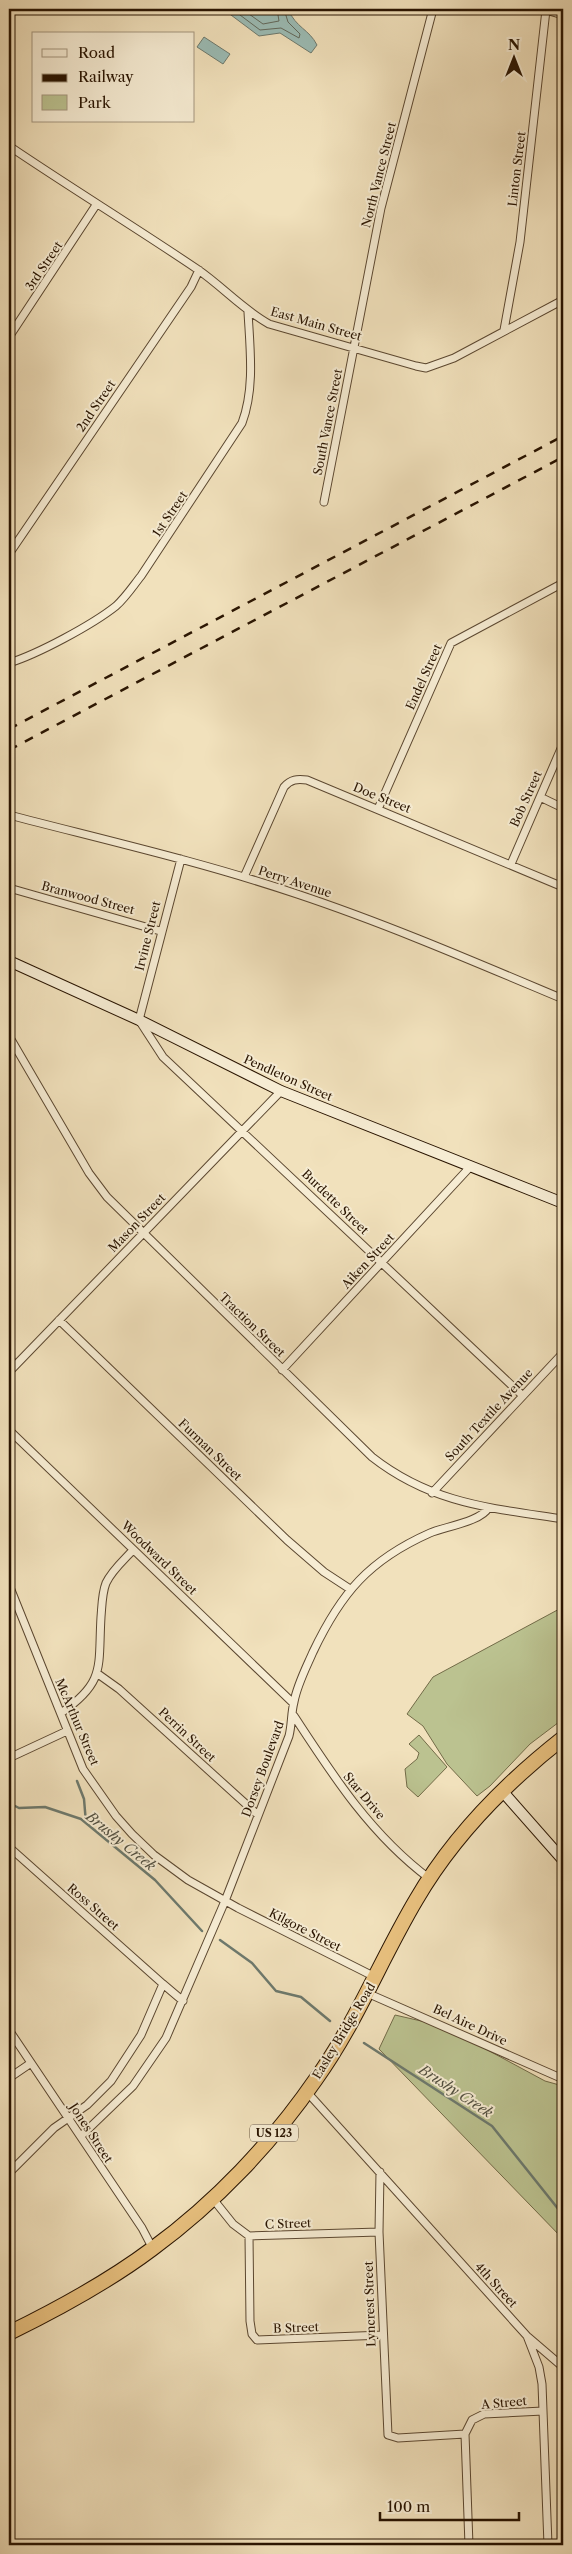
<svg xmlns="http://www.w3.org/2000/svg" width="572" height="2554" viewBox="0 0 572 2554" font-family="'Libre Caslon Text',serif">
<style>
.green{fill:#bbc290;stroke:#726b48}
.water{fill:#9bbcb5;stroke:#6d796d}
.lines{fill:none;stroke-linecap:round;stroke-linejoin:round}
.shore{stroke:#62685b;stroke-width:1}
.stream{stroke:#6d796d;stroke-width:2.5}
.street-casing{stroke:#5b4730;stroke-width:9}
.secondary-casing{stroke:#291401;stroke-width:12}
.highway-casing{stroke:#291401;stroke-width:16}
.street{stroke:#f6ecd3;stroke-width:7}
.secondary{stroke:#f6ecd3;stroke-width:10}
.highway{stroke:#e8c07e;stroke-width:14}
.rail{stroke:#291401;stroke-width:2.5;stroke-dasharray:9 9;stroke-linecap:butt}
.labels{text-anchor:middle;stroke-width:4;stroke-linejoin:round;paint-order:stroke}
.shield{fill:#f6ecd3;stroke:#665540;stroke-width:1}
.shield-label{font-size:11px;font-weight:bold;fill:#291401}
.street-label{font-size:12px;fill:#291401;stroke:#f6ecd3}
.water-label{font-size:14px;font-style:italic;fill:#514f40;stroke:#f6ecd3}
</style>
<rect width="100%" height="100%" fill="#f1e1bc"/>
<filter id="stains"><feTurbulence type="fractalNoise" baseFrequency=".004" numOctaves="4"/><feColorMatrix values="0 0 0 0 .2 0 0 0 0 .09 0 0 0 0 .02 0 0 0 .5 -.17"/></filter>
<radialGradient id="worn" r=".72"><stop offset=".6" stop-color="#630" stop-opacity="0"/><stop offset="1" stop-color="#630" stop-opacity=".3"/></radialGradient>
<path class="green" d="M 563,1607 L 563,1719 L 530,1744 L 490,1786 L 477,1796 L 447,1764 L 423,1726 L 407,1714 L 433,1677 Z
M 419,1735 L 447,1767 L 418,1797 L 407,1787 L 405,1769 L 417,1759 L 419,1753 L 409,1744 Z
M 395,2015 L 443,2026 L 545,2081 L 563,2086 L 563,2239 L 379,2049 Z"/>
<path class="water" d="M 223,9 L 288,9 C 296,28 309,29 317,45 L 311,53 L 280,33 L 259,36 Z
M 204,37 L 230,54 L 223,64 L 197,47 Z"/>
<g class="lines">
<path class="shore" d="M 232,9 L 260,30 L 281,28 L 299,38 L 300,34 L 288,22 L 284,9
M 242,9 L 263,24 L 279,21 L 277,9"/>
<path class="stream" d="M 77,1781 L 84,1799 L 86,1823
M 9,1803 L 19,1808 L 45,1807 L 81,1819 L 155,1880 L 202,1931
M 220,1940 L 252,1963 L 276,1991 L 301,1997 L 330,2021
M 364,2043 L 492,2126 L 563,2215"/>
<defs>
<path id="street" d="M 542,9 L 563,15
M 9,146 C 71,188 135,227 197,269 C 222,286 242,309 269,324 L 416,366 L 426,368 L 454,358 L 563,300
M 504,330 L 520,242 L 546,10
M 9,337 L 96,205
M 324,502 L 381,208 L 433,9
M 9,554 L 191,287 L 199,270
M 9,663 C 38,654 92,625 116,606 C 126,597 133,586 141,576 L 242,423 C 255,388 250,349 248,312
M 540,797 L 563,808
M 378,809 L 451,643 L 563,583
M 9,815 C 105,840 202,862 297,894 C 387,924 475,962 563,999
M 181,859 L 139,1020 L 163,1057 L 522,1395
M 511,864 L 563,744
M 244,877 L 284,787 C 291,779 297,779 307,780 L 563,887
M 9,888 L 160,931
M 9,1036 L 89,1173 L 107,1197 L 372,1457 C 432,1504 491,1508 563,1519
M 59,1320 L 287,1540 L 324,1572 L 350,1589
M 9,1353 L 13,1367
M 282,1370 L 470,1167
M 9,1372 L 281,1091
M 9,1430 L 293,1703
M 432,1493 L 563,1353
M 9,1585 L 83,1769 L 116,1816 L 132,1834 L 154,1855 L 188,1880 L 238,1908 L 375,1977
M 98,1674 L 119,1689 L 258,1815
M 61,1713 C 106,1682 98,1667 101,1617 C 102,1605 102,1593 106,1583 C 112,1570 124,1560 133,1550
M 294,1716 C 333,1776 371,1835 430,1879
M 9,1758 L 67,1731
M 9,1847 L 163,1984
M 367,1993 L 563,2079
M 9,2030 L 142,2228 L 153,2249
M 9,2078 L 31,2063
M 307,2092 L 527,2336 L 539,2367 L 542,2384 L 548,2545
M 81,2136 L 133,2086 L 166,2038 L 225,1901 L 289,1736 C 292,1724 291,1713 294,1702 C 297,1685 306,1668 313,1652 C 341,1593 369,1560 430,1533 C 444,1527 482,1521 488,1508
M 380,2172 L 379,2232 L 388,2435 L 398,2438 L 465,2434 L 472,2420 L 484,2414 L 543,2411
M 9,2173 L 54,2128 L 87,2105 L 111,2081 L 141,2035 L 163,1984 L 183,2001
M 213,2199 L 233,2224 L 249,2236 L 379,2232
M 249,2236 L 250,2321 L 252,2334 L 257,2340 L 383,2335
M 528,2337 L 563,2367
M 465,2434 L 469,2545"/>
<path id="secondary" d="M 9,961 L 139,1020 L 281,1091 L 563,1203
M 503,1792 L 563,1860"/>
<path id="highway" d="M 9,2333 C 58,2309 108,2282 152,2249 C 215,2203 272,2143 316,2079 C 356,2023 381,1959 416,1900 C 452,1838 507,1782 563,1738"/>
</defs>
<use href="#street" class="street-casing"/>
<use href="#secondary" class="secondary-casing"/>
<use href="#highway" class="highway-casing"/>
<use href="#street" class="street"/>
<use href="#secondary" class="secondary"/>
<use href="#highway" class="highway"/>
<path class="rail" d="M 9,729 L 563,436
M 9,750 L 563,457"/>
</g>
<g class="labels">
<rect class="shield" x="250" y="2124.5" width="48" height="17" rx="4"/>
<g class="shield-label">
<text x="274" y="2137">US 123</text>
</g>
<g class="street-label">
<text transform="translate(517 169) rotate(-83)" y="4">Linton Street</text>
<text transform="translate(379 175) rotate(-76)" y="4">North Vance Street</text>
<text transform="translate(44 266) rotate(-56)" y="4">3rd Street</text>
<text transform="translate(316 324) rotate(16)" y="4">East Main Street</text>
<text transform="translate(96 406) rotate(-56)" y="4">2nd Street</text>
<text transform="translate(328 422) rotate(-79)" y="4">South Vance Street</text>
<text transform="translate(170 514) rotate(-56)" y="4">1st Street</text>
<text transform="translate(424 677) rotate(-66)" y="4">Endel Street</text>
<text transform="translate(382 798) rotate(22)" y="4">Doe Street</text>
<text transform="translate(526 799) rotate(-66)" y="4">Bob Street</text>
<text transform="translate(295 882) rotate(18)" y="4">Perry Avenue</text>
<text transform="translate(88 898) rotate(15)" y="4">Branwood Street</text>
<text transform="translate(148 936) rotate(-76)" y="4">Irvine Street</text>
<text transform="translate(288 1078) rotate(24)" y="4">Pendleton Street</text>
<text transform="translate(335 1202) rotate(44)" y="4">Burdette Street</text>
<text transform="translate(137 1223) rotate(-46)" y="4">Mason Street</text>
<text transform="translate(368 1261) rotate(-47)" y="4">Aiken Street</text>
<text transform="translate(252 1325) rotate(44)" y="4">Traction Street</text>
<text transform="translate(489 1415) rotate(-47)" y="4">South Textile Avenue</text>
<text transform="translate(210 1450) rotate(44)" y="4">Furman Street</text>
<text transform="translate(159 1558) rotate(44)" y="4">Woodward Street</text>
<text transform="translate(77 1722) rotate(67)" y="4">McArthur Street</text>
<text transform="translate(187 1735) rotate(43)" y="4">Perrin Street</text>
<text transform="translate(263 1769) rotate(-70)" y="4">Dorsey Boulevard</text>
<text transform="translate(364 1796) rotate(50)" y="4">Star Drive</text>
<text transform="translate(93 1907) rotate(41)" y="4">Ross Street</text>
<text transform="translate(305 1930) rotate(27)" y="4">Kilgore Street</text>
<text transform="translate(470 2025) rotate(25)" y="4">Bel Aire Drive</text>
<text transform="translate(344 2031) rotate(-59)" y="4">Easley Bridge Road</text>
<text transform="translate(91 2133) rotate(57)" y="4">Jones Street</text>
<text transform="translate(288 2224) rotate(-2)" y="4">C Street</text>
<text transform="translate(496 2285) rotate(48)" y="4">4th Street</text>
<text transform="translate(370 2304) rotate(-92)" y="4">Lyncrest Street</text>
<text transform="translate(296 2328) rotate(-2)" y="4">B Street</text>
<text transform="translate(504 2403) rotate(-5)" y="4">A Street</text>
</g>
<g class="water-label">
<text transform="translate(121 1841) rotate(39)" y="5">Brushy Creek</text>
<text transform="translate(456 2091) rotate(33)" y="5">Brushy Creek</text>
</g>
</g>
<rect width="572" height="2554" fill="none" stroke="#f1e1bc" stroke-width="30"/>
<rect x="10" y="10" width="552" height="2534" fill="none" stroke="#291401" stroke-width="2.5"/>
<rect x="15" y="15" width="542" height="2524" fill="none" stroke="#291401"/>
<rect x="32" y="32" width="162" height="90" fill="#f6ecd3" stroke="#a4967f"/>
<rect x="42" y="49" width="25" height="8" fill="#f6ecd3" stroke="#a4967f"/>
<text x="78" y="58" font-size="15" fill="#291401">Road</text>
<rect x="42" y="74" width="25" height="8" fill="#291401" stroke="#a4967f"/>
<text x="78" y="82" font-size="15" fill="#291401">Railway</text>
<rect x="42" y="95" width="25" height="15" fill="#bbc290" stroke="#a4967f"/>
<text x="78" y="108" font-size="15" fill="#291401">Park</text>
<g transform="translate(514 58)" stroke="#f6ecd3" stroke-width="4" paint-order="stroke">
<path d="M0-4L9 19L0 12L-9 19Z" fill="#291401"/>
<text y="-8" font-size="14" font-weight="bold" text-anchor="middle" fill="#291401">N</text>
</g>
<path d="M380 2512v8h139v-8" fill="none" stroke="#291401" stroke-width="2.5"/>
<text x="387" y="2512" font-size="15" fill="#291401" stroke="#f6ecd3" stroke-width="4" paint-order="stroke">100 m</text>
<rect width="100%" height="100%" filter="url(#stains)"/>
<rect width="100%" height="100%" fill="url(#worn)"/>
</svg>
